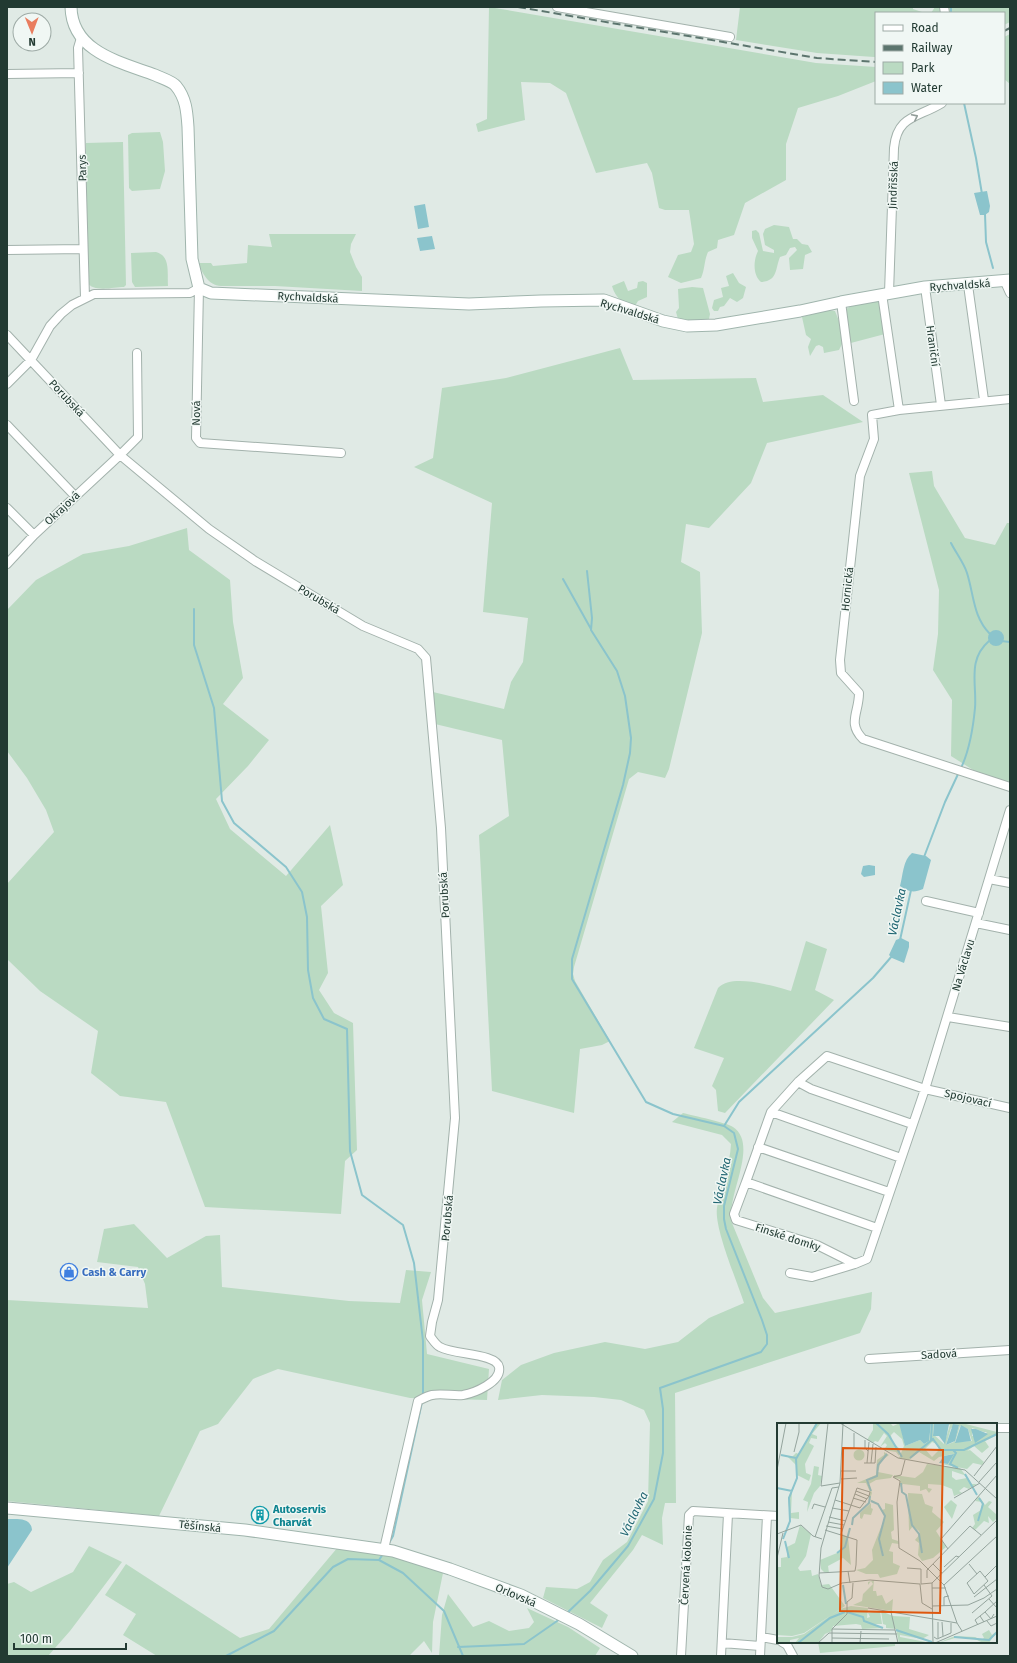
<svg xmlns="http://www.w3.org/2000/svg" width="1017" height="1663" viewBox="0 0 1017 1663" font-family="'Fira Sans',sans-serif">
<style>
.green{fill:#badac2}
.water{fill:#8bc4cc}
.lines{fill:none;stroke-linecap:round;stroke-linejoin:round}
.stream{stroke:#8bc4cc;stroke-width:2}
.street-casing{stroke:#a3b2ac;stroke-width:10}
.secondary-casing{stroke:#a0b5ad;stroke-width:13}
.street{stroke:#fff;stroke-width:8}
.secondary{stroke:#fff;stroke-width:11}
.rail{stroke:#5c756e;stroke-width:2;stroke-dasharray:8 4;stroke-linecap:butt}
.oneway{stroke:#909c98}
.labels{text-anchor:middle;stroke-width:3;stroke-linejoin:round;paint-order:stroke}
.street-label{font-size:11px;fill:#223a32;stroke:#f0f7f4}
.shop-label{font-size:11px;font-weight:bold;fill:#366cbe;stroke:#f0f7f4;text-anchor:start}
.culture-label{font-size:11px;font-weight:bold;fill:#0d838f;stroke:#f0f7f4;text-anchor:start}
.water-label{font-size:12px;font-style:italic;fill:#206672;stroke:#f0f7f4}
.inset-river{fill:none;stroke:#8bc4cc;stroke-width:2}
.inset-road{fill:none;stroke:#94a49d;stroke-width:1}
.view{fill:#de570e;fill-opacity:0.15;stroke:#de570e;stroke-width:2}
.inset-edge{fill:none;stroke:#223a32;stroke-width:2}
</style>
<rect width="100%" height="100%" fill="#e0eae5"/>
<path class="green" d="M 489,7 L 816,63 L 876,67 L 876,81 L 838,96 L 798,108 L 786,144 L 786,180 L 745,203 L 734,235 L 718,240 L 717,248 L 708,252 C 704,261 705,269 701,278 L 681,283 L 668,277 L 678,255 L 691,252 L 694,244 L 689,210 L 665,210 L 659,208 L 652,173 L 647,163 L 596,173 L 566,93 L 550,83 L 521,82 L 525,120 L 478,132 L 476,124 L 487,119 Z
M 740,7 L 913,7 L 913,9 L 925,13 L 876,13 L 876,57 L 874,57 L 817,53 L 736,40 Z
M 935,7 L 1010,7 L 1010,22 L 1004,25 L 1004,13 L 931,13 Z
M 1010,34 L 1010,84 L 1004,79 L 1004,37 Z
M 160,132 L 163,142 L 165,171 L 160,189 L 132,191 L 129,188 L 128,135 L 132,133 Z
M 123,142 L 126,285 L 124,287 C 114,287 93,293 87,282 L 86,143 Z
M 774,225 L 789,227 L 793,239 L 797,239 L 802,244 L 808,245 L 812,252 L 805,255 L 803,269 L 790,270 L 789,258 L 797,250 L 795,247 L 790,248 L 786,255 L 780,257 C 775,269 778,281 761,282 C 753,275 753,261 758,251 L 752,238 L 752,231 L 756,230 L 759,233 L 763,251 L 774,253 L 774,250 L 765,245 L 763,234 L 765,229 Z
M 269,234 L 356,234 L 351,244 L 350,252 L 356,267 L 362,277 L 362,291 L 275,286 L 221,286 C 208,285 203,274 198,263 L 211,263 L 213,266 L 247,263 L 248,245 L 272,247 Z
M 156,252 C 171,256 167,273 168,286 L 135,287 L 132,282 L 131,253 Z
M 733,273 L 739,283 L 746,287 L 743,298 L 737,302 L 730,298 L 724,306 L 720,307 L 718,311 L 714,311 L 712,308 L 714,300 L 723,297 L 721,288 L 729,286 L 726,276 Z
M 624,281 L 628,291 L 637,288 L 638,282 L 643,281 L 647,283 L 647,297 L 638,301 L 635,306 C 622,302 616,299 612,286 Z
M 692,287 L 703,288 L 710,314 L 709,319 L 695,322 L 678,319 L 676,312 L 679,308 L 678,289 Z
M 870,301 L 878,301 L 880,303 L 885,334 L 847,344 L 846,309 L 853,305 Z
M 828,310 L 835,311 L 839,321 L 842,344 L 839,350 L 824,353 L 823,347 L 819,345 L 816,346 L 810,356 L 808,347 L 811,339 L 806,335 L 802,317 Z
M 620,348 L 633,380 L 756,378 L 763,402 L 823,395 L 863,422 L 767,443 L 751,483 L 709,528 L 686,524 L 681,562 L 700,572 L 702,633 L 669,769 L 665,778 L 638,772 L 629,779 L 574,967 L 573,974 L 575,981 L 610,1041 L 602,1045 L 580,1049 L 574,1113 L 492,1091 L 479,835 L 509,816 L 502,740 L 435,724 L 433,692 L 504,709 L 511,682 L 523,662 L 528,618 L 483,612 L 492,503 L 414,467 L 433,458 L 442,388 L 506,378 Z
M 932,471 L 934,486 L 965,538 L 995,545 L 1007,523 L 1010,523 L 1010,783 L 981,775 L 951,756 L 952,700 L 933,670 L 938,634 L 939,590 L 909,473 Z
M 187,528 L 189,550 L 230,580 L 233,622 L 243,678 L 223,704 L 269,740 L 248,766 L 216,799 L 230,829 L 286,876 L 330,825 L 343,885 L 321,906 L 328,973 L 319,990 L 334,1013 L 353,1023 L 357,1150 L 345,1161 L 341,1214 L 205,1207 L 166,1102 L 120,1096 L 91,1073 L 98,1031 L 40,991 L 7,959 L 7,884 L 54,832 L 46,810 L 27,778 L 7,751 L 7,610 L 36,580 L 83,554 L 129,546 Z
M 806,941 L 827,949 L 815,990 L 834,1000 L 725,1113 L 718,1111 L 716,1090 L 712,1086 L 724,1058 L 694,1048 L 718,988 C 732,973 773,986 791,991 Z
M 683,1113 C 694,1116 725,1122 733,1127 C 760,1145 725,1197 732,1223 L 763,1298 L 775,1313 L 872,1292 L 871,1309 L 860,1333 L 675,1393 L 676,1503 L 665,1503 L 662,1518 L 663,1545 L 642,1535 L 633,1550 L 590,1603 L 608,1615 L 602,1628 L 543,1598 L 546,1587 L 577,1589 L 590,1582 L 603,1560 L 627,1542 L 648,1501 L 650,1423 L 644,1410 L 621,1400 L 594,1397 L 542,1395 L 498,1400 L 502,1380 L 521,1365 L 554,1353 L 605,1342 L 645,1349 L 678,1342 L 709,1318 L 744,1303 C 737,1281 714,1228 717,1208 C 720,1186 730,1166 731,1144 L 722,1135 L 672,1122 Z
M 134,1224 L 167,1258 L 206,1236 L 220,1235 L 222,1287 L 349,1301 L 400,1303 L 406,1270 L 431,1272 L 422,1300 L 427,1354 L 489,1369 L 487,1400 L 410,1398 L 278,1369 L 253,1379 L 218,1424 L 200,1431 L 159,1516 L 7,1501 L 7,1300 L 148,1308 L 145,1284 L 138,1267 L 97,1262 L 104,1229 Z
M 89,1546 L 122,1562 L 70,1631 L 48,1656 L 7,1656 L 7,1584 L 14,1582 L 31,1592 L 73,1572 Z
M 338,1547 L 399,1558 L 443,1573 L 433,1622 L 432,1653 L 424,1641 L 409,1656 L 157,1656 L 123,1635 L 136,1614 L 105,1595 L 126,1564 L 240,1638 L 269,1629 Z
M 448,1594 L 473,1627 L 489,1621 L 509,1631 L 529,1628 L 534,1622 L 527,1608 L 568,1627 L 600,1648 L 595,1656 L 439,1656 L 442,1615 Z
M 818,1642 L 895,1642 L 895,1646 L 820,1653 Z"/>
<path class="water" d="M 987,191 L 990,206 L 989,212 L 985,215 L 980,215 L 974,193 Z
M 425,204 L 429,227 L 418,229 L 414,206 Z
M 432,236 L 435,249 L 420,251 L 417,238 Z
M988 638a8 8 0 1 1 16 0a8 8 0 1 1-16 0Z
M 912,853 L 926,856 L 931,860 L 923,889 C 914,893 908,892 900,886 C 903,875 903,860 912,853 Z
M 869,865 L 875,866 L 875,875 L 864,877 L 861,874 L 863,866 Z
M 901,938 L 909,942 L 909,947 L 904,963 L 892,958 L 889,955 L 896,940 Z
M 7,1519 C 17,1519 31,1517 32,1530 L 7,1568 Z"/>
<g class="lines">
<path class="stream" d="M 951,13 L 951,7
M 964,103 L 976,158 L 982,194
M 985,214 L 986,242 L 993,268
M 951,543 C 956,553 964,563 967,573 C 974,595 973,617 990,634
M 587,571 L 592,618 L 591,630 L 617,671 L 625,696 L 631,738 L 630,753 L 623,785 L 572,959 L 572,979 L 646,1102 L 673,1114 L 724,1126
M 563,579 L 591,629
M 194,609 L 194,645 L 214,708 L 222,801 L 234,823 L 286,867 L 302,892 L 307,917 L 308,970 L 313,998 L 324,1019 L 347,1029 L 350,1151 L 362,1195 L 403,1225 L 414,1263 L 423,1341 L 423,1396
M 1001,641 L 1010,642
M 961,768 C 970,749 973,729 975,708 C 977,684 967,660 989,641
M 924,857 L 945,802 L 959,772
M 900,940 L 911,890
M 389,1543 L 393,1536 L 422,1402
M 379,1560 L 383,1554
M 566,1614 L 590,1591 L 628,1546 L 654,1499 L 663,1453 L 663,1409 L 660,1388 L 761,1352 L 767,1344 L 767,1335 L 762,1320 L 726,1229 L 724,1219 L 724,1206 L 738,1149 L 734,1133 L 724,1126 L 739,1102 L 873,978 L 892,956
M 458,1647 L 524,1644 L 560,1619
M 7,1656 L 11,1656
M 226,1656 L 274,1631 L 333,1567 L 348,1559 L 379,1560 L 403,1573 L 444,1611 L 463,1656"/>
<defs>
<path id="street" d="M 557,7 L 730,37
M 944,7 L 945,13
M 81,38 L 78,48 L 85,298
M 7,74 L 79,73
M 7,250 L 83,249
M 1005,282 L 1010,293
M 968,285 L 984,400
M 925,287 L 941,405
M 889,293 L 894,148 C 897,115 918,118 942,103
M 882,294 L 899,410
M 841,302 L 854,401
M 7,335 L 120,455 L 209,529 L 255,561 L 363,626 L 418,649 L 426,658 L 441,828 L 455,1118 L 438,1300 L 432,1322 L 430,1336 C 433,1340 436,1345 440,1347 C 454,1355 496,1353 499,1367 C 502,1382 474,1393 463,1395 C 453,1396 442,1393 432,1395 C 427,1396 422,1399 418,1401 L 384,1549
M 7,384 L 31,360 L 50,326 L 61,314 L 72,305 L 94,294 L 190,293 L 199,288 L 196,438 L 200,443 L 341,453
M 1010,399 L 899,410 L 872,415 L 874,439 L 860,476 L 840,660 L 841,673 L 859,693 C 859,713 847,723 863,739 L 1010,787
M 7,425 L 75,496
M 7,508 L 34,535
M 7,564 L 34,535 L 120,455 L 138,437 L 137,353
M 989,879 L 1010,883
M 926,901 L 979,913
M 976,923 L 1010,930
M 948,1017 L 1010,1027
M 798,1082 L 811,1089 L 912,1124
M 771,1112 L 901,1158
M 758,1147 L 889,1192
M 746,1182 L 734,1214 L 736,1220 L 817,1245 L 855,1264 L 867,1259 L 925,1089 L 1010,810
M 877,1228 L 746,1182 L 771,1112 L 798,1082 L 827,1056 L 925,1089 L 1010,1108
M 790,1273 L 812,1277 L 855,1264
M 869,1359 L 1010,1350
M 996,1428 L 1010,1428
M 761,1637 L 778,1640
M 782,1642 L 787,1645 L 793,1656
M 722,1643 L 760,1646
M 681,1656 L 689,1515 L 693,1511 L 778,1516
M 721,1656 L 728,1514
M 760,1656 L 767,1516"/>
<path id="secondary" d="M 71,7 C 72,52 120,62 155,75 C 161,78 172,81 176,86 C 186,98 187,112 188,127 L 192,259 L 199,288 L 211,293 L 469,304 L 541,301 L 604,300 L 663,321 L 687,326 L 716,325 L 800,311 L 841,302 L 925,287 L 1010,280
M 7,1508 L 245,1530 L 393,1551 L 450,1569 L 521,1595 L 579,1624 L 632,1656"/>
</defs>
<use href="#street" class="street-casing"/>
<use href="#secondary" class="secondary-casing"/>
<use href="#street" class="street"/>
<use href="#secondary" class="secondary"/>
<path class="rail" d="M 518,7 L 817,58 L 876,62
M 1004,31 L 1010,28"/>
</g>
<defs><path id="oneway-chevron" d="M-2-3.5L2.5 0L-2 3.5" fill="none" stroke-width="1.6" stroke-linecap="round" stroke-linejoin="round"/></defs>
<use class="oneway" href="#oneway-chevron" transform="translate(915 117) rotate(-27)"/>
<defs>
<symbol id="shop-ring" viewBox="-11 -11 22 22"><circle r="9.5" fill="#f0f7f4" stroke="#3f7fe0" stroke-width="1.5"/><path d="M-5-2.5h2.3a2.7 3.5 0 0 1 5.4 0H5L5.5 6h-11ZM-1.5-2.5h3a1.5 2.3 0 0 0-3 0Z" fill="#3f7fe0"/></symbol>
<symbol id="building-ring" viewBox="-11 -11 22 22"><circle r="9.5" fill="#f0f7f4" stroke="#0f9aa8" stroke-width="1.5"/><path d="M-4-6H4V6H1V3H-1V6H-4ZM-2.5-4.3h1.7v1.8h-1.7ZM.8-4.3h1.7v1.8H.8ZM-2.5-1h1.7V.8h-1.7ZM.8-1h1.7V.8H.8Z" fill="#0f9aa8"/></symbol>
</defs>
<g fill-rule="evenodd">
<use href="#shop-ring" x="59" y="1262" width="20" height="20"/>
<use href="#building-ring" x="250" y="1505" width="20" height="20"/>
</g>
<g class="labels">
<g class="street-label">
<text transform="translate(82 168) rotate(-91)" y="4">Parys</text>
<text transform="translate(893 185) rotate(-88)" y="4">Jindřišská</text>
<text transform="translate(960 285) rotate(-4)" y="4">Rychvaldská</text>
<text transform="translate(308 297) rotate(3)" y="4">Rychvaldská</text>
<text transform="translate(630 311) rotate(17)" y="4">Rychvaldská</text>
<text transform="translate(933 346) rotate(82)" y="4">Hraniční</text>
<text transform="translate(67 398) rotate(47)" y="4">Porubská</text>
<text transform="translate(196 413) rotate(-89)" y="4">Nová</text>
<text transform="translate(62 508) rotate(-43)" y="4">Okrajová</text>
<text transform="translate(847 589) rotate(-84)" y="4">Hornická</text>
<text transform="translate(319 599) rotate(31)" y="4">Porubská</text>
<text transform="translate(444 895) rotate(-93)" y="4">Porubská</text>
<text transform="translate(963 965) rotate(-73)" y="4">Na Václavu</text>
<text transform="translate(968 1098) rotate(13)" y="4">Spojovací</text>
<text transform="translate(447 1218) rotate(-85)" y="4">Porubská</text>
<text transform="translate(788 1237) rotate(18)" y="4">Finské domky</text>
<text transform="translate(939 1354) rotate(-3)" y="4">Sadová</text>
<text transform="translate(200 1526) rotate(6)" y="4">Těšínská</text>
<text transform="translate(686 1565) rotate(-87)" y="4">Červená kolonie</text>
<text transform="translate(516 1595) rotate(23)" y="4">Orlovská</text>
</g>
<g class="shop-label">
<text x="82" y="1276">Cash &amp; Carry</text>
</g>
<g class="culture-label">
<text x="273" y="1513">Autoservis<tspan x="273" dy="13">Charvát</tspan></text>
</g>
<g class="water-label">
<text transform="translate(897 912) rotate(-78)" y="4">Václavka</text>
<text transform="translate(722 1181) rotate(-78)" y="4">Václavka</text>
<text transform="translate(634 1514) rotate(-64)" y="4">Václavka</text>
</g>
</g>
<g transform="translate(777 1423)">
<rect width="220" height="220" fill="#e0eae5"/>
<path d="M 39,0 L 44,0 L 35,11 L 40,13 L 40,16 L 34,15 L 32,20 L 37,23 L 28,41 L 29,50 L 34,52 L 32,58 L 20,52 L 19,42 L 10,33 L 15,34 L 19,30 L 22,31 ZM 96,0 L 113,0 L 116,3 L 123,0 L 128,23 L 143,17 L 147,21 L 152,18 L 154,0 L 157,0 L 156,11 L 167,21 L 173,2 L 165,0 L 185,0 L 220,9 L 220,12 L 208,18 L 212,24 L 205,30 L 197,23 L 190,28 L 193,27 L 207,39 L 205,42 L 196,40 L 190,46 L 164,41 L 171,41 L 176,31 L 162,34 L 157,38 L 142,29 L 132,37 L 122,35 L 127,23 L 125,16 L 117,9 L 114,12 L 115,19 L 123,26 L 122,33 L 119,29 L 107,27 L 110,22 L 108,20 L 103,24 L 110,13 L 107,10 L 101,19 L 98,18 L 96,20 L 90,17 L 96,7 ZM 182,2 L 177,19 L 169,22 L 174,5 ZM 183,3 L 191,6 L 195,18 L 178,19 ZM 195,5 L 207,9 L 210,9 L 206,13 L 195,13 ZM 155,19 L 160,21 L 162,27 L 155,34 L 148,26 ZM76.5 32a5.5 5.5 0 1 1 11 0a5.5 5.5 0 1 1-11 0ZM 107,29 L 112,32 L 104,38 L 101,49 L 116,52 L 114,55 L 99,57 L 92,61 L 95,70 L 93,76 L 98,79 L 92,77 L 93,69 L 89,60 L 80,60 L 99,52 L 100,37 L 107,32 ZM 150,41 L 183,45 L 195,61 L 200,61 L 192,66 L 187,64 L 182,68 L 185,70 L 177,73 L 175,66 L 165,62 L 151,61 L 151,65 L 155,66 L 152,70 L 149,66 L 143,68 L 143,63 L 126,61 L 123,64 L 123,56 L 117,55 L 117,52 L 138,55 L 146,49 ZM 175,48 L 187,52 L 190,55 L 179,57 L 175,54 ZM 37,43 L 42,44 L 41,52 L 45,53 L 43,63 L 37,70 L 30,89 L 31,79 L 26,77 L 34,61 ZM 15,68 L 14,90 L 22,89 L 22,96 L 13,95 L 11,75 ZM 131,70 L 145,71 L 148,81 L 156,84 L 155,89 L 167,99 L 159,108 L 169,124 L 156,135 L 145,138 L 141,132 L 142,120 L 138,117 L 143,111 L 142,108 L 136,103 L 132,108 ZM 202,73 L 208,82 L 212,78 L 215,79 L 211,84 L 220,92 L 220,95 L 216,99 L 211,93 L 212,100 L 207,98 L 198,107 L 195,105 L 198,101 L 196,92 L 204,87 L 205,79 L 198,78 ZM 174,77 L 180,82 L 175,96 L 167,84 ZM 94,80 L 94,85 L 96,86 L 94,92 L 87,91 L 85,96 L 83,95 L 83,90 ZM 108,80 L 116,82 L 117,107 L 114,109 L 115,116 L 121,118 L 122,121 L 115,120 L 112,128 L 116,129 L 116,140 L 123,143 L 120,151 L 103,155 L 101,151 L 89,151 L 79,147 L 88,145 L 96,137 L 95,127 L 108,94 L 105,87 L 108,86 ZM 23,102 L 34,111 L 29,133 L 21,145 L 23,148 L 34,147 L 35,153 L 41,151 L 44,162 L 52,161 L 68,183 L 27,210 L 15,213 L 0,212 L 0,144 L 4,144 L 4,135 L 10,134 L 10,124 L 18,120 ZM 65,111 L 71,114 L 74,142 L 66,135 L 51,143 L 52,150 L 47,149 L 44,146 L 43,137 L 60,130 L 64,125 ZM 97,157 L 96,168 L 99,168 L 100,173 L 105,172 L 109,181 L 116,176 L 115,188 L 76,182 L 85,178 L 86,171 L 96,161 L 94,158 L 91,162 L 91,159 ZM 74,183 L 91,185 L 90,195 L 93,194 L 91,190 L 103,188 L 105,201 L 97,201 L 106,205 L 85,206 L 84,202 L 79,201 L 56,203 L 55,208 L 48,211 L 41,220 L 18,220 L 22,215 L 13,217 L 13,220 L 0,220 L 0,214 L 15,214 L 27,211 L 63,186 ZM 104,188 L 116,193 L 133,194 L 132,206 L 152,212 L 145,216 L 123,212 L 123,214 L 154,220 L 122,220 L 119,206 L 109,205 L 109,202 L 106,201 ZM 212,207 L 215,212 L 220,208 L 212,220 L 206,220 L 196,215 L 178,215 L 161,220 L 178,213 L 198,214 L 204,217 L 207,215 L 205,211 Z" fill="#badac2" fill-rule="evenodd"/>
<path d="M 122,0 L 154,0 L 152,18 L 147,21 L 143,17 L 128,23 ZM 157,0 L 172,1 L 168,21 L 162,13 L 156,13 ZM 176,1 L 182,2 L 178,18 L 169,22 ZM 184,2 L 191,6 L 194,18 L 178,20 ZM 194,6 L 199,6 L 211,11 L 198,20 ZM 177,31 L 171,41 L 162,40 L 167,33 Z" fill="#8bc4cc"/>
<path class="inset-river" d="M 99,0 L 111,11 L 125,34M 154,17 L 155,0M 176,27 L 179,30 L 173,41 L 181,45M 4,32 L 19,35M 133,35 L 156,16 L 164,27 L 187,27 L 220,11M 188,51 L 200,72M 124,60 L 125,69 L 129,72 L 135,102 L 142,111 L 145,130M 0,65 L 15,68M 94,68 L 90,57 L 100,53 L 101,42 L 110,31M 94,78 L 101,81 L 108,93 L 102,116 L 106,133M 201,98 L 206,81 L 202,75M 75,102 L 76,95 L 92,80 L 93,73M 6,116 L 13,98 L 12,75 L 20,55 L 19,36 L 40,0M 8,118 L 12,135M 60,130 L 68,124 L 73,105M 66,162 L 69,181M 70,189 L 86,194 L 87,198 L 106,205M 119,207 L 155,219M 177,214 L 212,217 L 220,209M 21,220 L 53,195 L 68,189"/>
<path class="inset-road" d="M 51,0 L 44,63 L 63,60M 63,0 L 121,35 L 188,47 L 220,76M 66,1 L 63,60 L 44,125 L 42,153 L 45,164 L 51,166 L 65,160 L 93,157 L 143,161 L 145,180 L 155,186M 88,17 L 88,25 L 91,28M 77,25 L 77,10M 17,29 L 22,9 L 22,0M 128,37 L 124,52 L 116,54 L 123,58 L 120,79 L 122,125 L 143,138 L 167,162 L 180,200 L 185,208M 87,40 L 98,40 L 99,24M 90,40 L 92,19M 94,40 L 96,21M 0,47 L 9,0M 64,48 L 79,48M 197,53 L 220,23M 64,56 L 80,55M 202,59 L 219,40M 78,71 L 90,76M 76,75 L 89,79M 177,75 L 203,60M 58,77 L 83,85 L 92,73 L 79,68M 55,85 L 72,88M 35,86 L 37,81 L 48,84M 52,94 L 69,98M 51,99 L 67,102M 49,103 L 66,106M 0,111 L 24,102 L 36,113 L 45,116M 64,111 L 80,65 L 93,69 L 92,73M 38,114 L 55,65 L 62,64M 171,126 L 164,116 L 220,52M 0,135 L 6,110M 156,141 L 165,150M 192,141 L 200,151M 167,144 L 179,133 L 182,134M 130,145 L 144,146 L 144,161 L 155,160 L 220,97M 71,148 L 73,160M 203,148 L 211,158 L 197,171 L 190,160 ZM 42,150 L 78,148 L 79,142 L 80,117 L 48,107M 208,154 L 219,143M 150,155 L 150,147 L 193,103 L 204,112M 155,160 L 156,220M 167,162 L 220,113M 155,165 L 169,165M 197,174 L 220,156M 212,176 L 220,185M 155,183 L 191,182 L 207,175 L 220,166M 167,183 L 167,174 L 172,173M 91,185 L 180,200M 114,189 L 121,220M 195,190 L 215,173 L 207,162M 217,191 L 214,196 L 208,189 L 220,178M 210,198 L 214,203 L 220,200M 161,199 L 161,215M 165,199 L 166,213M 207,199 L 203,193 L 208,189M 201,202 L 198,197 L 203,193M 55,206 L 118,207M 55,206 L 70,191 L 70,179 L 75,175 L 76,160M 55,206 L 55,220M 157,214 L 160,216 L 174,210 L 174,200M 55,215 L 112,216M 41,220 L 52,210 L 120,211M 83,220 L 84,208M 158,220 L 220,193"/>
<path class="view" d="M 66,25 L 166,27 L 163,190 L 63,188 Z"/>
<rect width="220" height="220" class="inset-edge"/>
</g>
<rect width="1017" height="1663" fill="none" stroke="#223a32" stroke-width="16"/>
<rect x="875" y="12" width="130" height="92" fill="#f0f7f4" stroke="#9eaba6"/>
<rect x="883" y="25" width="20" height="6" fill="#ffffff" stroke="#9eaba6"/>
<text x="911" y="32" font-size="12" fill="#223a32">Road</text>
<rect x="883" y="45" width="20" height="6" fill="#5c756e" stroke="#9eaba6"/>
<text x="911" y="52" font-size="12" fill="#223a32">Railway</text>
<rect x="883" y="62" width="20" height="12" fill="#badac2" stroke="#9eaba6"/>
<text x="911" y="72" font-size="12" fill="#223a32">Park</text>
<rect x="883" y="82" width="20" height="12" fill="#8bc4cc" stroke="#9eaba6"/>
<text x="911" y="92" font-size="12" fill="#223a32">Water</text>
<g transform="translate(32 32) rotate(179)"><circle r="19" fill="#f0f7f4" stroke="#9eaba6"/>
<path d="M0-3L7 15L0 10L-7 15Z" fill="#e97d5f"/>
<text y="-6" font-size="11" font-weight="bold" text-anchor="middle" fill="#223a32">N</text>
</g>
<path d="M14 1643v6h112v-6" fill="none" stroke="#223a32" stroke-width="2"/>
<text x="20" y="1643" font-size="12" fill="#223a32" stroke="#f0f7f4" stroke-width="3" paint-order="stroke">100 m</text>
</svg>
